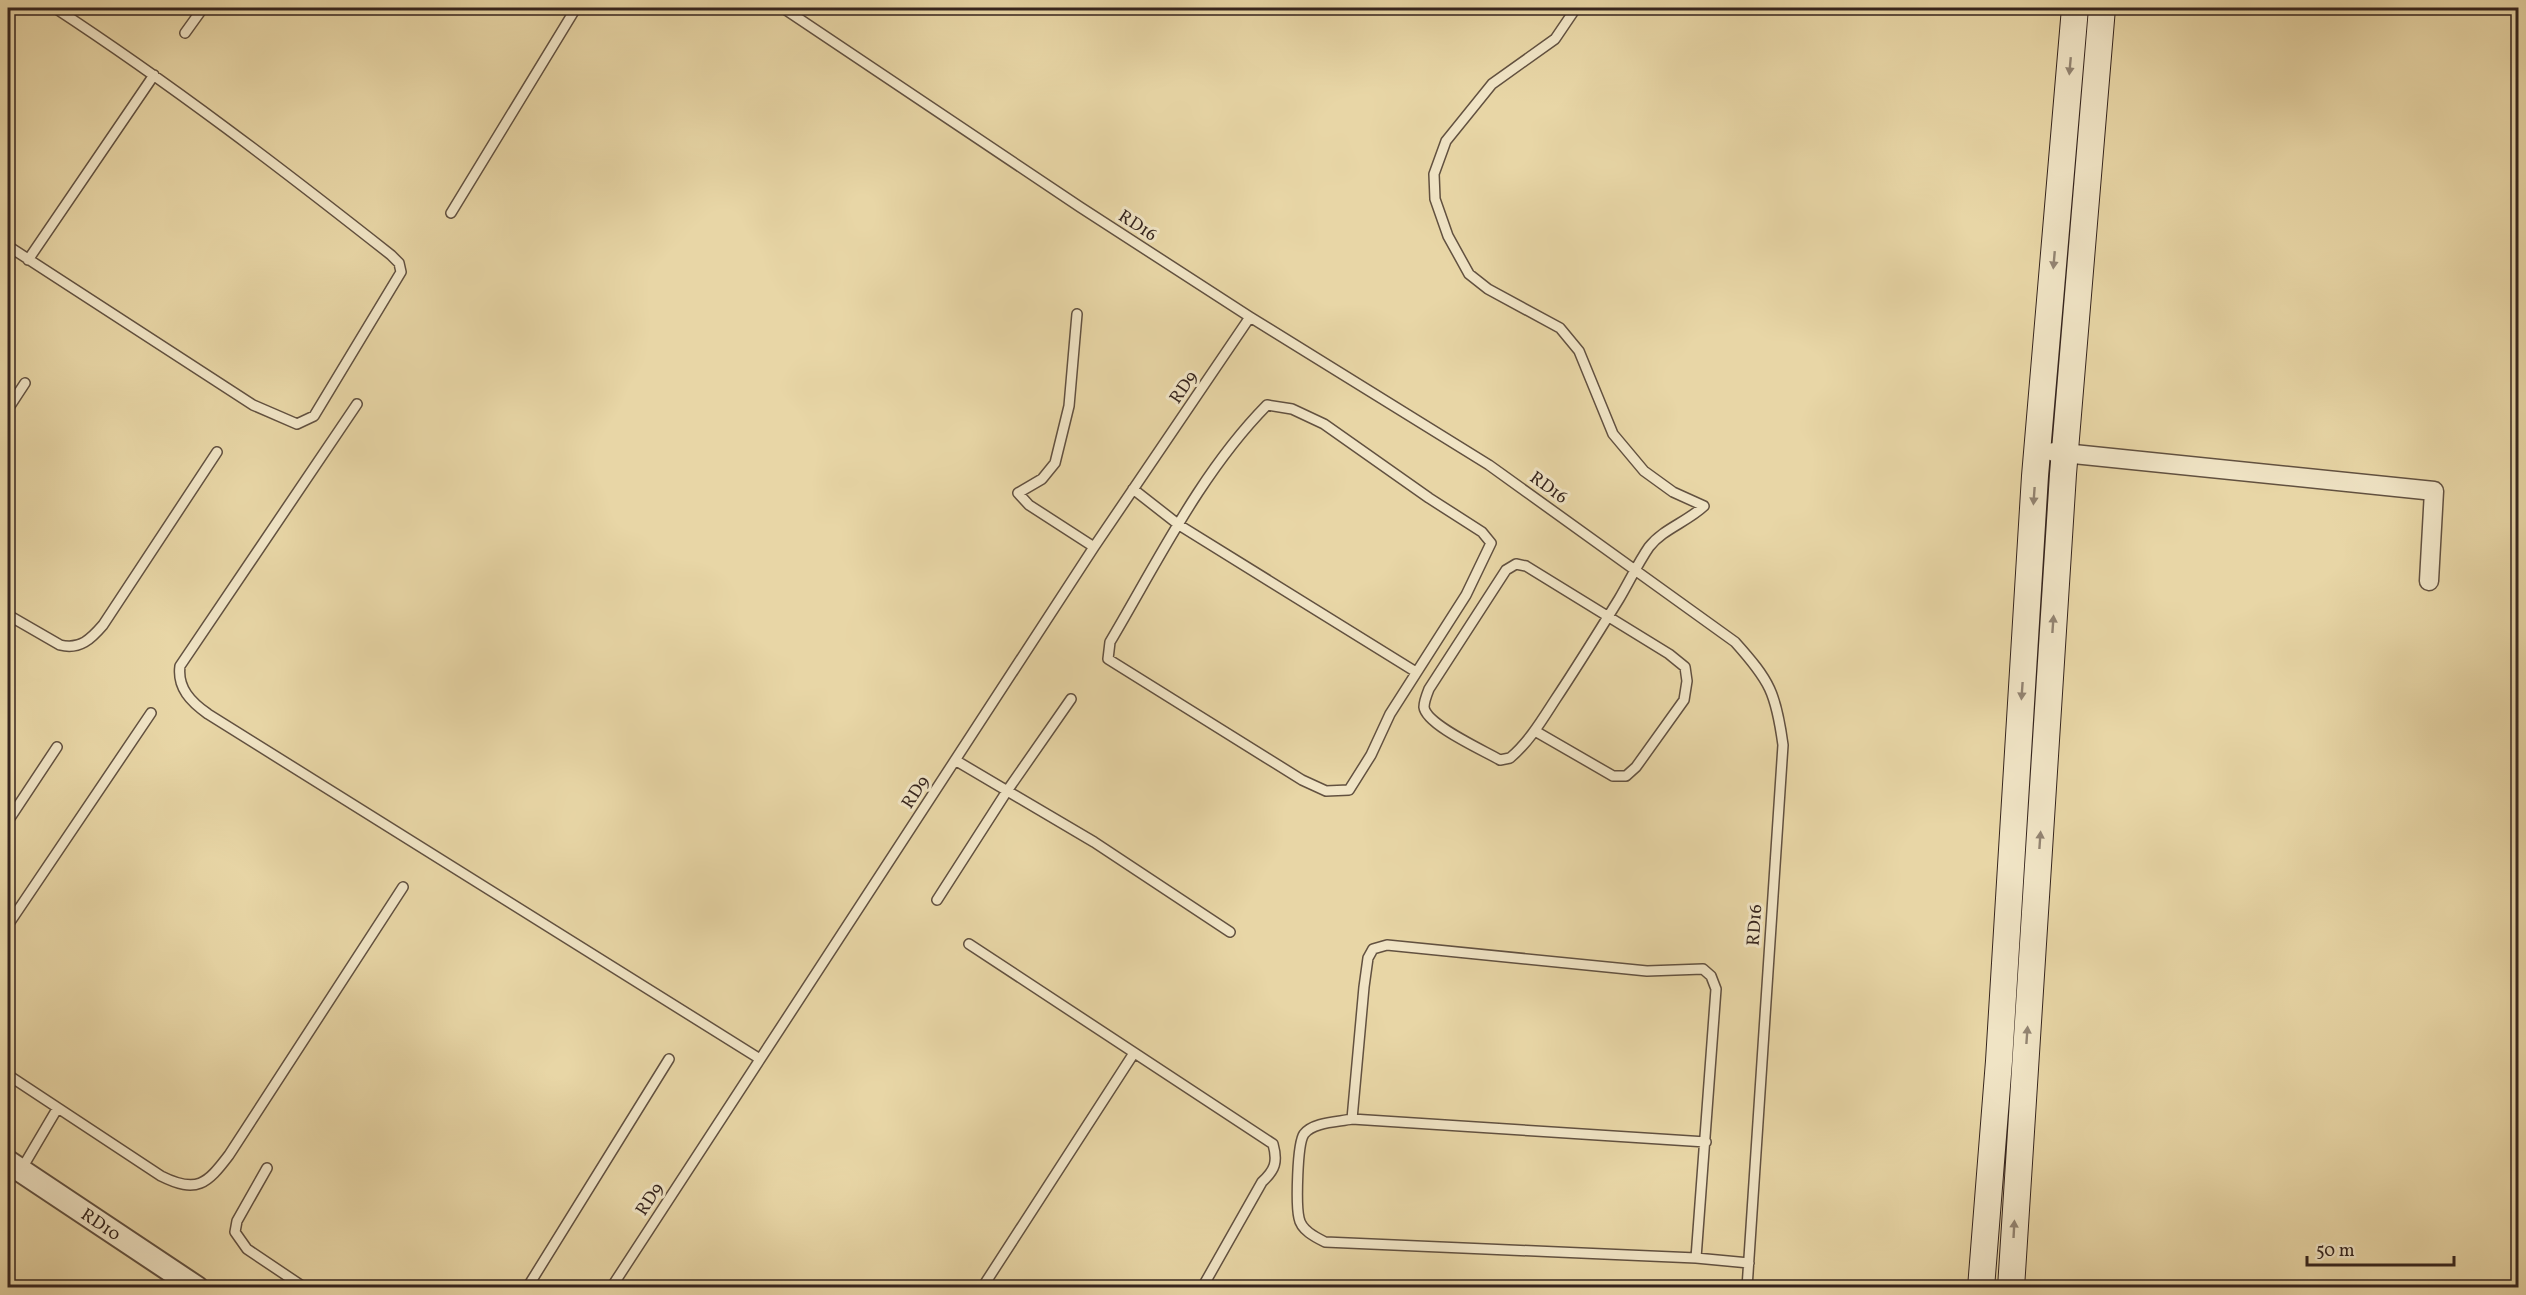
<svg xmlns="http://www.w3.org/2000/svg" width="2526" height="1295" viewBox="0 0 2526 1295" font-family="Vollkorn,serif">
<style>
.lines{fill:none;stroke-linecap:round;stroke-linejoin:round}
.service-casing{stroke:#625140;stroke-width:12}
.minor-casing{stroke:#625140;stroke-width:21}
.tertiary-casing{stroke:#625140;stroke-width:26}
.secondary-casing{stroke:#36251e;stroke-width:28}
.service{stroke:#f0e4c5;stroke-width:9}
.minor{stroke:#f0e4c5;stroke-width:18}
.tertiary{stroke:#f0e4c5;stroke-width:22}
.secondary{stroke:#f0e4c5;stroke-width:26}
.oneway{fill:#938472}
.labels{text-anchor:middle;stroke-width:6;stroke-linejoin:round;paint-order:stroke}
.street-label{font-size:18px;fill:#36251e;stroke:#f0e4c5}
</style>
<rect width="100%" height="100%" fill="#e8d6a6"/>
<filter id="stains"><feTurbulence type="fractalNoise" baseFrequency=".00333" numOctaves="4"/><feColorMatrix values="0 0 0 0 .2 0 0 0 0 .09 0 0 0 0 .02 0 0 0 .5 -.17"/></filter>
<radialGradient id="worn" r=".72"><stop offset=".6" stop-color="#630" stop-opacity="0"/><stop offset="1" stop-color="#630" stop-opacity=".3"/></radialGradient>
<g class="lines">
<defs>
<path id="service" d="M 783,8 L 1080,207 L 1250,317 L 1489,465 L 1735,642 C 1770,681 1776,693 1783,745 L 1747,1288
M 185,33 L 203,8
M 451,213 L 576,8
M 8,246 L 253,405 L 297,424 L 314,416 L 401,272 L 399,263 L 391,255 C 282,169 171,84 55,8
M 28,260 L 154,75
M 1077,314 L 1069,406 L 1055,463 L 1042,479 L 1018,493 L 1029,505 L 1094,547
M 357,404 L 180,666 C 177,688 191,702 208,714 L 760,1059
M 1267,405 L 1292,409 L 1324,424 L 1429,498 L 1482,532 L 1491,543 L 1466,595 L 1390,714 L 1371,755 L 1349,790 L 1326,791 L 1302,780 L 1108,659 L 1110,642 C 1158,561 1201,472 1267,405 Z
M 8,409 L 25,383
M 1133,489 L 1179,525 L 1416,672
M 8,615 L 60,645 C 80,650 91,639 103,625 L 217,452
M 1535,731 L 1613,776 L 1626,776 L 1636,767 L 1684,700 L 1687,681 L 1685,667 L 1669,654 L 1526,566 L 1516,564 L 1506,570 L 1429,689 C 1427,694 1424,702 1424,707 C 1426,725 1485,751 1500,760 L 1510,758 C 1529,742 1542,720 1555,700 C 1577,667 1598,633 1619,599 C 1629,582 1638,563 1649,547 C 1663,529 1687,522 1704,506 L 1673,492 L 1644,471 L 1613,434 L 1579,351 L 1560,328 L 1488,289 L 1469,274 L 1448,236 L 1435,199 L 1434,174 L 1446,141 L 1492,84 L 1555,39 L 1576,8
M 955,760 L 1094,842 L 1230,932
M 8,821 L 57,747
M 937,900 L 1007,791 L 1071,699
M 8,925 L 151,713
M 969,944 L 1273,1144 C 1278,1162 1275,1170 1262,1182 L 1202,1288
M 8,1075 L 161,1176 C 197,1194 207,1184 229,1155 L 403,887
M 1352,1119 L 1364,987 L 1368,958 L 1373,949 L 1387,945 L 1647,971 L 1703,969 L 1711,976 L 1716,989 L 1696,1258
M 1706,1142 L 1352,1119 C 1338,1122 1313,1122 1304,1134 C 1297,1144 1296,1205 1299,1218 C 1301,1230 1315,1237 1325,1242 L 1696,1258 L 1749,1263
M 267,1168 L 237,1221 L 235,1232 L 247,1249 L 305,1288
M 21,1170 L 57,1109
M 527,1288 L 669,1059
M 611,1288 L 1094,547 L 1250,317
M 982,1288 L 1134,1053"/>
<path id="minor" d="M 2054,452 L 2434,491 L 2429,581"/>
<g id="tertiary">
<path id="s1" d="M 8,1162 L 197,1288"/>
</g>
<path id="secondary" d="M 1981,1288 L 1999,1061 L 2035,476 L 2075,8
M 2011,1288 L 2063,474 L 2102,8"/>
</defs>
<use href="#service" class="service-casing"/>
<use href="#minor" class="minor-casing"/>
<use href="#tertiary" class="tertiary-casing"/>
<use href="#secondary" class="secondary-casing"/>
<use href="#service" class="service"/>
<use href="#minor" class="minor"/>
<use href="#tertiary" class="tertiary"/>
<use href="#secondary" class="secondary"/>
</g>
<defs><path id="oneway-solid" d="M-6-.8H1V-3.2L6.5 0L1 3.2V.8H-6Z" transform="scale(1.5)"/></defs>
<g class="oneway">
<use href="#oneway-solid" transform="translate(2070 66) rotate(95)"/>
<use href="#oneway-solid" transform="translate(2054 260) rotate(95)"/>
<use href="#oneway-solid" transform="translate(2034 496) rotate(94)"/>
<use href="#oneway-solid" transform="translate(2053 624) rotate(-86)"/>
<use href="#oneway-solid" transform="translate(2022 691) rotate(94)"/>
<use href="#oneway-solid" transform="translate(2040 840) rotate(-86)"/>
<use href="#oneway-solid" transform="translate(2027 1035) rotate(-86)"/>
<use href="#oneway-solid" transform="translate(2014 1229) rotate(-87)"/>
</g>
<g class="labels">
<g class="street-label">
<text transform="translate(1138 225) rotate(33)" y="6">RD16</text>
<text transform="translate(1183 387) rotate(-56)" y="6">RD9</text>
<text transform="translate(1549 487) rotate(36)" y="6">RD16</text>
<text transform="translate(915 792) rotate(-57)" y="6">RD9</text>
<text transform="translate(1754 925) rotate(-86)" y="6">RD16</text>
<text transform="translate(649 1199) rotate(-57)" y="6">RD9</text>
<text dy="6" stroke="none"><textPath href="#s1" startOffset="112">RD10</textPath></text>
</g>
</g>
<rect width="2526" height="1295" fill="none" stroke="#e8d6a6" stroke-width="30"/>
<rect x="9" y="9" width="2508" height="1277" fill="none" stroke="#36251e" stroke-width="3"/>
<rect x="15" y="15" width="2496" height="1265" fill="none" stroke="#36251e" stroke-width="1.5"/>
<path d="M2307 1256v9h147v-9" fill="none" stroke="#36251e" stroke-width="3"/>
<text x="2316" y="1256" font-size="18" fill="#36251e" stroke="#f0e4c5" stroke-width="4.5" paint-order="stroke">50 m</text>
<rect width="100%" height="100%" filter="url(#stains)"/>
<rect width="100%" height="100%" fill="url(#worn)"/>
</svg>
